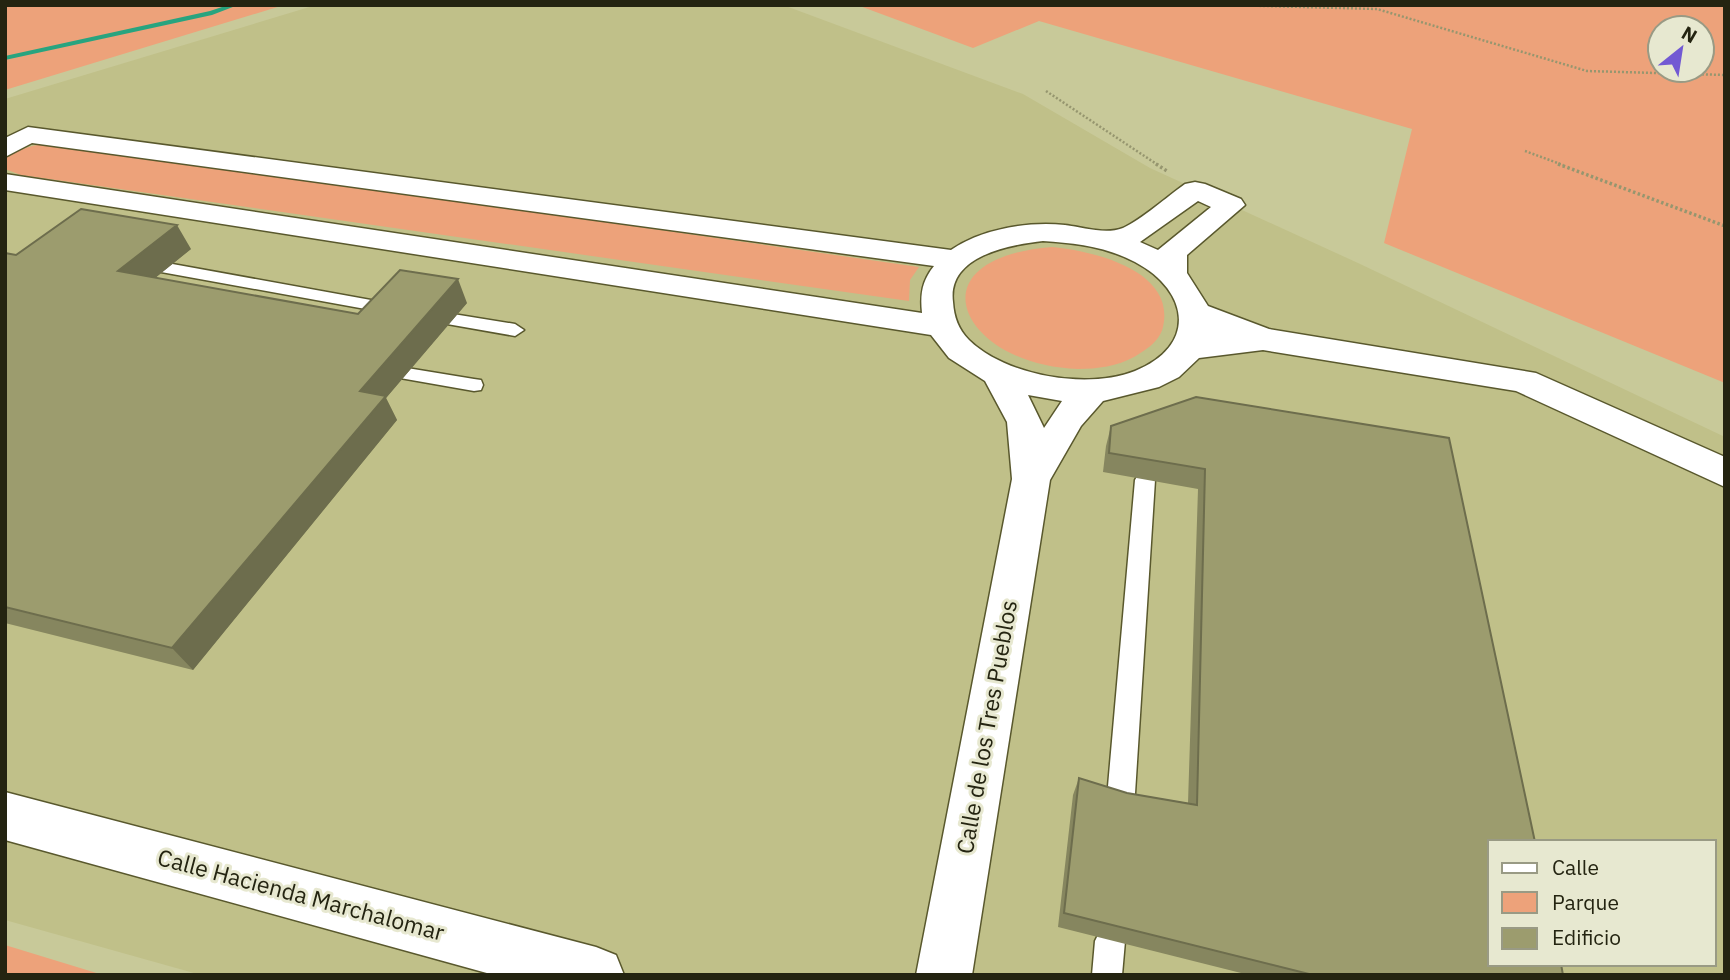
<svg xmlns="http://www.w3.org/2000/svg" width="1730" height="980" viewBox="0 0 1730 980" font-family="'IBM Plex Sans',sans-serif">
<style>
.built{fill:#c0c089;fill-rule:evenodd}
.green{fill:#eda27a;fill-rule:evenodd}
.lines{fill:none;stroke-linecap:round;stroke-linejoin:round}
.stream{fill:#28a47f;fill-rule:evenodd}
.service-casing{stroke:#59582d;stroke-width:3}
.minor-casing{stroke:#59582d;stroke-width:3}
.path-far1{stroke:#96966f;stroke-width:2.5;stroke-dasharray:2 2;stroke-linecap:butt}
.path{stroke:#96966f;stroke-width:3.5;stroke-dasharray:2.5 2.5;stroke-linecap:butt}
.service{fill:#fff;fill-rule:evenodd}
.minor{fill:#fff;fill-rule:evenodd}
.wall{fill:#86865f}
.shaded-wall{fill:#6d6d4d}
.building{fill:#9c9c6e;stroke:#6d6d4d;stroke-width:2}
.labels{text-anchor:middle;stroke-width:6;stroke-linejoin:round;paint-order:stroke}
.near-street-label{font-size:23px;fill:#242411;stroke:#e7e8d0}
</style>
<rect width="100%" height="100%" fill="#c8c999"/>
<path class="built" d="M 316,5 L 783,5 L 1023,94 L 1150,168 L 1358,263 L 1725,437 L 1725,975 L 201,975 L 5,920 L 5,99 ZM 1490,842 L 1714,842 L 1714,964 L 1490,964 Z"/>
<path class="green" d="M 5,5 L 284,5 L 5,90 Z
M 857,5 L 1725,5 L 1725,383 L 1384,243 L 1412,129 L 1039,21 L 973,48 ZM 1702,28 L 1702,70 L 1660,70 L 1660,28 Z
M 51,143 L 919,267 L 910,280 L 909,301 L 21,175 L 5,169 L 5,158 C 21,148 33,145 51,143 Z
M 1052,247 C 1093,251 1176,270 1163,327 C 1160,341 1146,350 1134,357 C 1118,366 1097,369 1078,369 C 964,366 907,259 1052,247 Z
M 5,945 L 103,975 L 5,975 Z"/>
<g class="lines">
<path class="stream" d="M 228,5 L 238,5 L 212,15 L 5,60 L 5,56 L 210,11 Z"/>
<defs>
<path id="service" d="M 167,263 L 393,304 L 402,309 L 393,314 L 161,272 L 159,268 Z
M 453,314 L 515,324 L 524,330 L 515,336 L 447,324 L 444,320 Z
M 407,368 L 474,379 L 481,380 L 483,385 L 481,390 L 474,391 L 400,378 L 398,374 L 400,370 Z
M 1145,472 L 1152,475 L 1155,480 L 1134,809 L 1130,818 L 1120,822 L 1110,818 L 1106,809 L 1135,480 L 1138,475 Z
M 1110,926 L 1120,931 L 1125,941 L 1122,975 L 1092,975 L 1095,941 L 1100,931 Z"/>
<path id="minor" d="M 28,127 L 951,250 C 981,229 1028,221 1065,225 C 1083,227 1105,235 1123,228 C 1141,220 1168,196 1185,184 L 1195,182 L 1205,184 L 1241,199 L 1245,205 L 1187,255 L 1187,273 L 1208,306 L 1269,329 L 1536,373 L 1725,457 L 1725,487 L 1516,391 L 1263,350 L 1199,358 L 1179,377 L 1159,387 L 1103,401 L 1081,426 L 1050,480 L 972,975 L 916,975 L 1012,479 L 1007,422 L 985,381 L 949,358 L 931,335 L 5,190 L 5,174 L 922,313 C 920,294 922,281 934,266 L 32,143 L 5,157 L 5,138 ZM 1198,201 L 1211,207 L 1158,250 L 1140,242 ZM 1043,241 C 1075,243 1107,247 1135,262 C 1190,291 1197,346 1135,371 C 1087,390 1006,376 969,340 C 958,329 954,317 953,302 C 947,256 1009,245 1043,241 ZM 1028,395 L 1062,401 L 1044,428 Z
M 5,792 L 596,947 L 616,955 L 624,975 L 494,975 L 5,840 Z"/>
</defs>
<use href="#service" class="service-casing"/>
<use href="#minor" class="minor-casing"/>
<path class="path-far1" d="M 1227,5 L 1377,9 L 1587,71 L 1725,75
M 1046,91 L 1158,165
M 1525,151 L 1563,165"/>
<path class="path" d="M 1156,164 L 1167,171
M 1558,164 L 1725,226"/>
<use href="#service" class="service"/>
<use href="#minor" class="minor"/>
</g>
<path class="wall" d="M 191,249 L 155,278 L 358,314 L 467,303 L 386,398 L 397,420 L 193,670 L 5,623 L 5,253 L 16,255 Z
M 1196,397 L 1563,975 L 1249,975 L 1058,927 L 1073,795 L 1079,778 L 1127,793 L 1188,803 L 1198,489 L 1103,472 L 1106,446 L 1111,426 Z"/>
<path class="shaded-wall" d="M 177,225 L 191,249 L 134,295 L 118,271 Z
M 458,279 L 467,303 L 386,398 L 397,420 L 193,670 L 172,648 L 360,391 Z"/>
<path class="building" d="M 81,209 L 177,225 L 118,271 L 358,314 L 400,270 L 458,279 L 360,391 L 386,396 L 172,648 L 5,607 L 5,253 L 16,255 Z
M 1196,397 L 1449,438 L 1535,842 L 1490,842 L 1490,964 L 1561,964 L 1563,975 L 1313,975 L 1064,913 L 1079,778 L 1127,793 L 1197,805 L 1205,469 L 1109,453 L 1111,426 Z"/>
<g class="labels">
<g class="near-street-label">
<text transform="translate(987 727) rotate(-80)" y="8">Calle de los Tres Pueblos</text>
<text transform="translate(301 895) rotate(15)" y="8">Calle Hacienda Marchalomar</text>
</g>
</g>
<rect width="1730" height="980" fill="none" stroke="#242411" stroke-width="14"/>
<rect x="1488" y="840" width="228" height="126" fill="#e7e8d0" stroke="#999a84" stroke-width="2"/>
<rect x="1502" y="863" width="35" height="10" fill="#ffffff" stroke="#999a84" stroke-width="2"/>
<text x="1552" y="875" font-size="21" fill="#242411">Calle</text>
<rect x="1502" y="892" width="35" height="21" fill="#eda27a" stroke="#999a84" stroke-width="2"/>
<text x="1552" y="910" font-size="21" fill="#242411">Parque</text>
<rect x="1502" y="928" width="35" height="21" fill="#9c9c6e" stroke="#999a84" stroke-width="2"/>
<text x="1552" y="945" font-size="21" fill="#242411">Edificio</text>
<g transform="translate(1681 49) rotate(30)"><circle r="33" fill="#e7e8d0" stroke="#999a84" stroke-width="2"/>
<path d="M0-5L12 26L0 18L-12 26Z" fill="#7259d3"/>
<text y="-10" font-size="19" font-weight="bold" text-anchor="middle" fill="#242411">N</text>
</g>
</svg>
